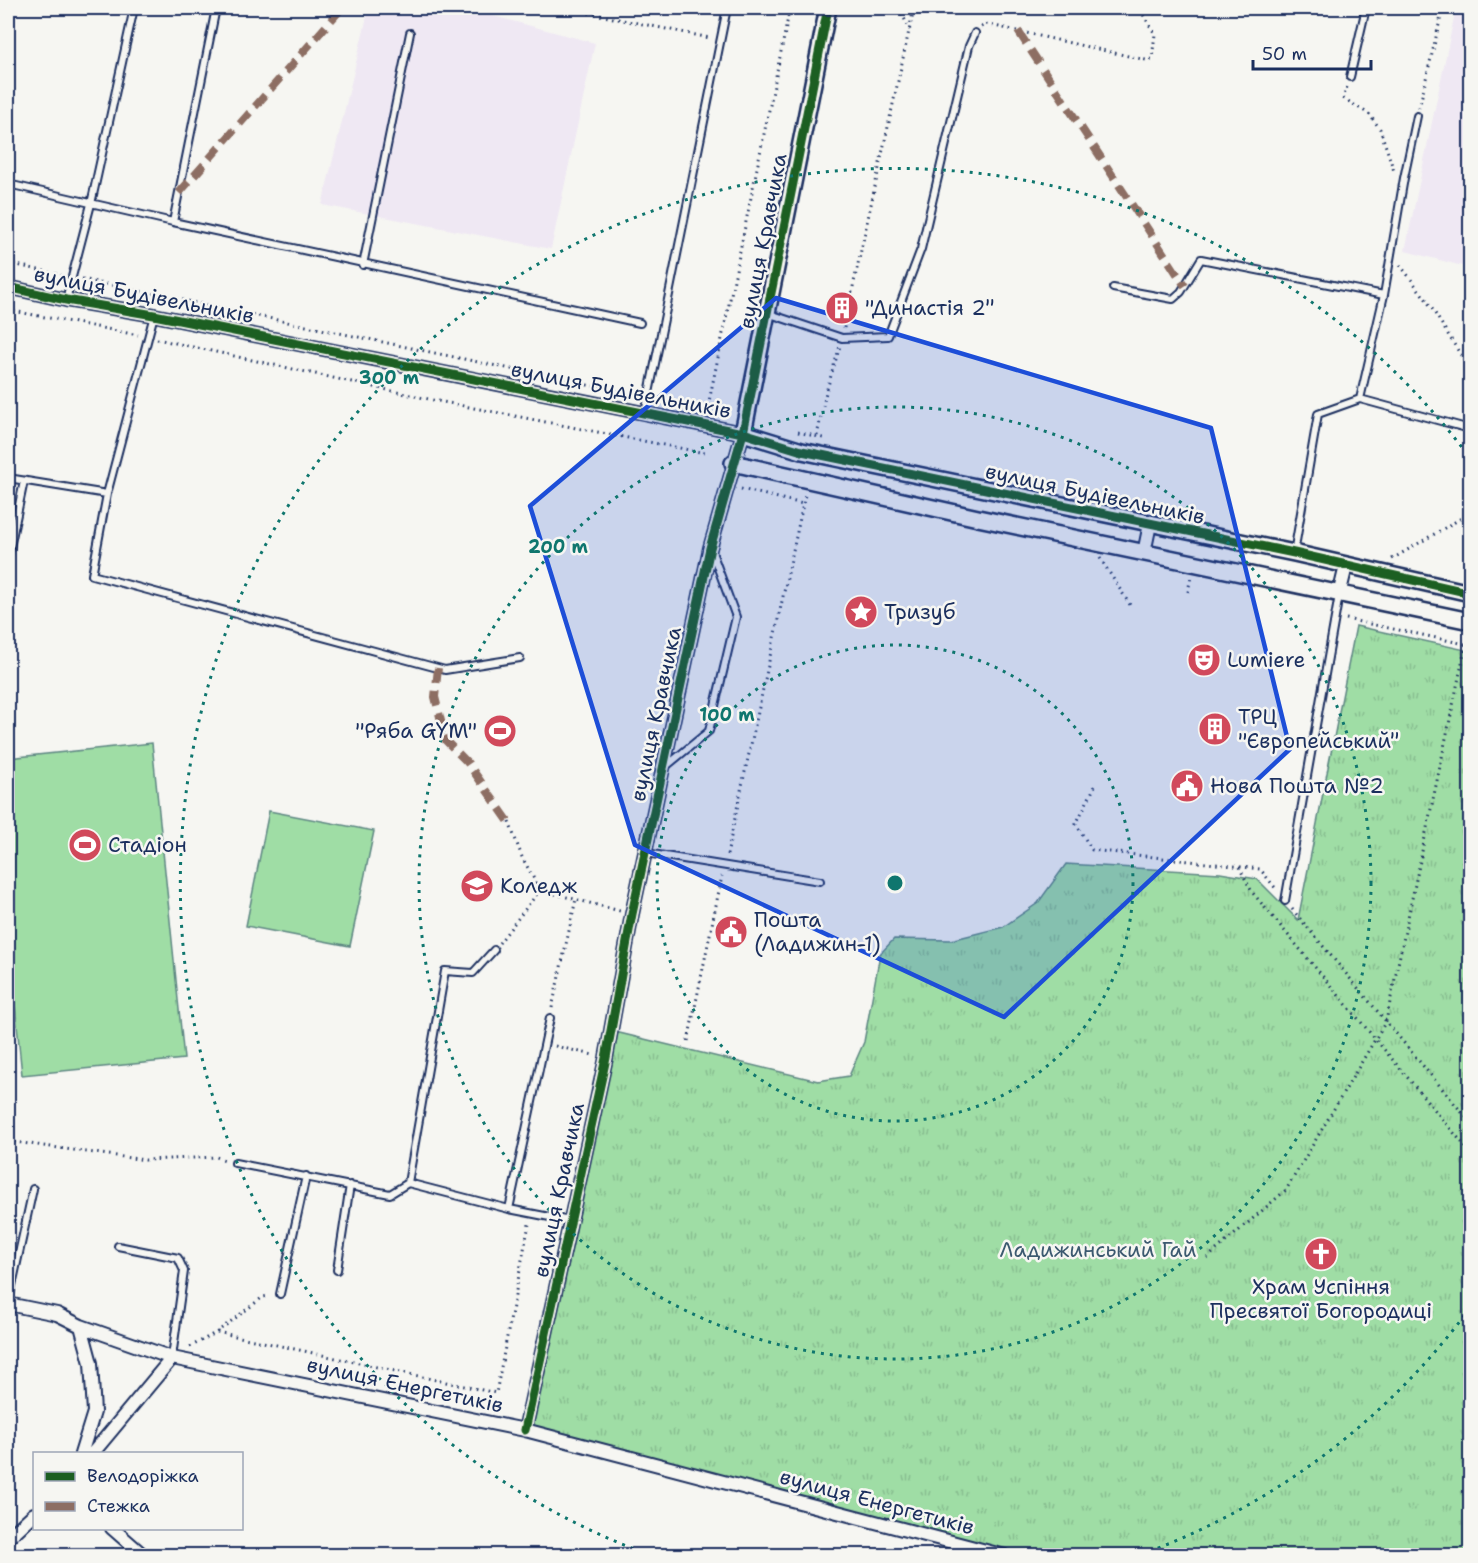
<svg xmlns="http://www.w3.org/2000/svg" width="1478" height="1563" viewBox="0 0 1478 1563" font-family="'Shantell Sans',sans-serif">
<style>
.built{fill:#efe8f3}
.grass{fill:url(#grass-tufts);stroke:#5d8682;stroke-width:1.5}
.garden{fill:#9fdda5;stroke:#5d8682;stroke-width:1.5}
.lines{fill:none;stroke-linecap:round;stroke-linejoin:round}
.service-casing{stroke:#1b2f5e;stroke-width:10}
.minor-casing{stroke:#1b2f5e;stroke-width:16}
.tertiary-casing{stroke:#1b2f5e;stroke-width:20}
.path{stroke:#1b2f5e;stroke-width:3;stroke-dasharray:1.5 4.5;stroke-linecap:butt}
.service{stroke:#f6f6f2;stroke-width:6}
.minor{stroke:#f6f6f2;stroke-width:12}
.tertiary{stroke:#f6f6f2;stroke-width:15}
.quiet{stroke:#8d6e63;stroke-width:8;stroke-dasharray:15 8;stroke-linecap:butt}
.cycleway-casing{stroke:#f6f6f2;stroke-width:13}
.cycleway{stroke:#1b5e20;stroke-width:9}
.marked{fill:#1d4ed8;fill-opacity:0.2;stroke:#1d4ed8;stroke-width:4.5;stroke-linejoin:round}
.ring{fill:none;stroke:#0f766e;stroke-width:3;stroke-dasharray:3 6}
.labels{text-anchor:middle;stroke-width:5;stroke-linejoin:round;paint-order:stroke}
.street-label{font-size:21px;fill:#1b2f5e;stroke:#f6f6f2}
.poi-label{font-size:21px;fill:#1b2f5e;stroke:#f6f6f2;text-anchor:start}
.park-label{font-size:21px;fill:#3c5a70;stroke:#f6f6f2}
.centre{fill:#0f766e;stroke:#f6f6f2;stroke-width:3}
.ring-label{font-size:18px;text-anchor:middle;font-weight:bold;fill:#0f766e;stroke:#f6f6f2;stroke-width:5;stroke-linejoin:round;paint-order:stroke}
</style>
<defs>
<pattern id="grass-tufts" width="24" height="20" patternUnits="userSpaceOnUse" patternTransform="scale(1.5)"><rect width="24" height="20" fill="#9fdda5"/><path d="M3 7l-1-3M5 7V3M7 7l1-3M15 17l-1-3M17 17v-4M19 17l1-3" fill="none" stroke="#88be90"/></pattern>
</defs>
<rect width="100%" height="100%" fill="#f6f6f2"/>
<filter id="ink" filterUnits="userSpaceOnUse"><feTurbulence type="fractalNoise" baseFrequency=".0167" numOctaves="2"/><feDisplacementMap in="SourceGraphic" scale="12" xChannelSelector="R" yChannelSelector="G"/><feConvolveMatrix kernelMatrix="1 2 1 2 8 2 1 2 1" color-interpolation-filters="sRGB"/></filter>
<g filter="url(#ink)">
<path class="built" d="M 369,8 L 463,8 L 595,43 L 551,249 L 322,205 Z
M 1456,8 L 1470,8 L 1470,268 L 1405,251 Z"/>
<path class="grass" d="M 1356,626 L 1470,651 L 1470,1555 L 1005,1555 L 525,1430 L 611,1031 L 818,1081 L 849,1076 L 864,1042 L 880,954 L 894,939 L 951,940 L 1003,927 L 1038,903 L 1066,864 L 1220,873 L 1257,879 L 1298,920 Z"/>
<path class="garden" d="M 152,743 L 184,1059 L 22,1075 L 8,933 L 8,758 Z
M 269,811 L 374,831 L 350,946 L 246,926 Z"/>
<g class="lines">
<defs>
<path id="service" d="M 1350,77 L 1366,8
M 8,184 L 173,222 L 216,8
M 173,222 L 640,323
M 363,265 L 410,33
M 1113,288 L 1173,299 L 1181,292 L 1201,259 L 1384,295
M 66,300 L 91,204 L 134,8
M 767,313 L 842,338 L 888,336 L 921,249 L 969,46 L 975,33
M 154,315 L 107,494 L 92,575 L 445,670 L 520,658
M 1360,399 L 1384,295 L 1404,178 L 1417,116
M 645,413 L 727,8
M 8,478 L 107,494
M 1294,553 L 1318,414 L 1360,399 L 1470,429
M 8,557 L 24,481
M 664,768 L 709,731 L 736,617 L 712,552
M 646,853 L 820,881
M 1285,901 L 1339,595
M 550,1018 L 509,1209 L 570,1221
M 235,1163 L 390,1194 L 408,1183 L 445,971 L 473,973 L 494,950
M 408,1183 L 509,1209
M 118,1246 L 178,1258 L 184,1271 L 172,1357
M 337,1270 L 350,1185
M 280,1294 L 306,1176
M 8,1304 L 33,1189"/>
<path id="minor" d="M 8,287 L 66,300 L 154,315 L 743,433 L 710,548 L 632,914 L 606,1058 L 525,1430
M 1144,553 L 1150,524
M 1339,595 L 1346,566
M 8,1304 L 57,1314 L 81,1326 L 172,1358 L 525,1430 L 1005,1556
M 81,1454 L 94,1412 L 91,1363 L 81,1326
M 92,1454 L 172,1358
M 112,1528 L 144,1556
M 8,1538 L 34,1514"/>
<path id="tertiary" d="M 828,8 L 743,433 L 802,451 L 1294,553 L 1470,593
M 733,463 L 978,518 L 1470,621"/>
</defs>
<use href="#service" class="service-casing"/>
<use href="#minor" class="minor-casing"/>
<use href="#tertiary" class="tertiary-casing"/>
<path class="path" d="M 565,8 L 710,38
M 899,8 L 910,30
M 981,27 L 986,24 L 1146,60 L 1152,59 L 1155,34 L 1139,8
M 1347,87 L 1343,98 L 1369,114 L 1380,129 L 1394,171
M 1419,108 L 1443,8
M 8,263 L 61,275
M 1400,265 L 1426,299 L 1467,365 L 1470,366
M 82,279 L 640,396
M 8,310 L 138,335
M 844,328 L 914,8
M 157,339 L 433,400 L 705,453
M 707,411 L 790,8
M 798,432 L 827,439
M 817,436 L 826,392 L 840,346
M 741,489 L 803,504
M 1100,558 L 1132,608
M 1392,559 L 1470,513
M 1188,592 L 1191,576
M 1346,619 L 1470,645
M 1095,786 L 1076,824 L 1092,850 L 1260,869 L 1277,890
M 509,822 L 522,857 L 540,890 L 620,911
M 727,855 L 805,495
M 1239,867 L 1252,892 L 1470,1152
M 1292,909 L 1470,1122
M 499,943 L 540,890
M 552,1008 L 576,899
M 688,1041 L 722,876
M 555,1046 L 593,1055
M 8,1141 L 145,1160 L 216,1157 L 225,1160
M 1207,1258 L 1286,1190 L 1386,1021 L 1466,644
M 217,1332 L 496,1393 L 529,1224
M 190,1347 L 217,1332 L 263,1297 L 270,1296"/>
<use href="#service" class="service"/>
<use href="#minor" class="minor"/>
<use href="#tertiary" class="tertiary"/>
<path class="quiet" d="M 1018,31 L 1185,286
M 179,193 L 342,8
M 438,668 L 435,697 L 446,741 L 467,762 L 509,822
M 8,1279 L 12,1287"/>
<defs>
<path id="cycleway" d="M 8,287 L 66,300 L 154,315 L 743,433 L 802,451 L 1294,553 L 1470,593
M 525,1430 L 606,1058 L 632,914 L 710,548 L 743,433 L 828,8"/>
</defs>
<use href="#cycleway" class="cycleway-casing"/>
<use href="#cycleway" class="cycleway"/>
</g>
</g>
<path class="marked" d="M 776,298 L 1211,428 L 1290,749 L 1004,1017 L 635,845 L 530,506 Z"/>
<g class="ring">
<circle cx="895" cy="883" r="238"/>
<circle cx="895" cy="883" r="476"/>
<path d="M1470 1308A715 715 0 0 1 1140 1555M650 1555A715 715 0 1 1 1470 458"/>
</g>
<defs>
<symbol id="building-disc" viewBox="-11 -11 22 22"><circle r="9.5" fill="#d1495b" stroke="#f6f6f2"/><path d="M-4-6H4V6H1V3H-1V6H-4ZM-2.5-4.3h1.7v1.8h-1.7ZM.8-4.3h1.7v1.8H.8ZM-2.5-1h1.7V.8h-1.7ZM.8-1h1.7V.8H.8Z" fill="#fff"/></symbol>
<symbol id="sight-disc" viewBox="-11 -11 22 22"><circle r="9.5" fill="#d1495b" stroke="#f6f6f2"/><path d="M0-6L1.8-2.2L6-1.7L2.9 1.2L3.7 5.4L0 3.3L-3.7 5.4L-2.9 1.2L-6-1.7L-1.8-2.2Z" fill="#fff"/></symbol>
<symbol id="theatre-disc" viewBox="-11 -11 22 22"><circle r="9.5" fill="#d1495b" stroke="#f6f6f2"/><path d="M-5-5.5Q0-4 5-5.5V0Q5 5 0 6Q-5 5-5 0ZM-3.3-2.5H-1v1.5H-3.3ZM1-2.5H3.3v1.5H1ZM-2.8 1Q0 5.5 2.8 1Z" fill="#fff"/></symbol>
<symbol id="stadium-disc" viewBox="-11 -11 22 22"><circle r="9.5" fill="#d1495b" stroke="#f6f6f2"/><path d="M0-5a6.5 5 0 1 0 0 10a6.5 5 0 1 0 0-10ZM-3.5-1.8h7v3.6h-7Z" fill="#fff"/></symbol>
<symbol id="civic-disc" viewBox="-11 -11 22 22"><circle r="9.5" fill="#d1495b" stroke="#f6f6f2"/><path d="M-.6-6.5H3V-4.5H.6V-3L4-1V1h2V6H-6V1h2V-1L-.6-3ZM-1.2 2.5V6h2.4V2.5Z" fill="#fff"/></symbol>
<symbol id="university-disc" viewBox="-11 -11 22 22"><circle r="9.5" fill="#d1495b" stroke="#f6f6f2"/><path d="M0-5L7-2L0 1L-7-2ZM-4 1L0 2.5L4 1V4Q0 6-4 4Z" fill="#fff"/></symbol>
<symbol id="church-disc" viewBox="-11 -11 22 22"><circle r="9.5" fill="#d1495b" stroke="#f6f6f2"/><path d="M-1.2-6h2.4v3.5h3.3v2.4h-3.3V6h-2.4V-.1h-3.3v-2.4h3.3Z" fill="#fff"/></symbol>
</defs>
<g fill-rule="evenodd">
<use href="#building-disc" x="823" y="289" width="38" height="38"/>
<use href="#sight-disc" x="842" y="593" width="38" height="38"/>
<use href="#theatre-disc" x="1185" y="641" width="38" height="38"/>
<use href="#building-disc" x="1196" y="710" width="38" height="38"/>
<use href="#stadium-disc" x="481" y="712" width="38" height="38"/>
<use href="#civic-disc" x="1168" y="767" width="38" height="38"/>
<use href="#stadium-disc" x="66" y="826" width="38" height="38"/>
<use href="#university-disc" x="458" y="867" width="38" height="38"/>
<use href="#civic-disc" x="712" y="913" width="38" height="38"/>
<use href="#church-disc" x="1302" y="1235" width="38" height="38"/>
</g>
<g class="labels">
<g class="street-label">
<text transform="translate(763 241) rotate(-79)" y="7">вулиця Кравчика</text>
<text transform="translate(144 295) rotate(11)" y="7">вулиця Будівельників</text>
<text transform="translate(621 390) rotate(11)" y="7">вулиця Будівельників</text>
<text transform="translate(1095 494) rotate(12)" y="7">вулиця Будівельників</text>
<text transform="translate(656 714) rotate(-78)" y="7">вулиця Кравчика</text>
<text transform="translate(559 1190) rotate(-78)" y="7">вулиця Кравчика</text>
<text transform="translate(405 1385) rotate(12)" y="7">вулиця Енергетиків</text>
<text transform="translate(877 1502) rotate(15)" y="7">вулиця Енергетиків</text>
</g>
<g class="poi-label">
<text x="865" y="315">"Династія 2"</text>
<text x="884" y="619">Тризуб</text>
<text x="1227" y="667">Lumiere</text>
<text x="1238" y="724">ТРЦ<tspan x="1238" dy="24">"Європейський"</tspan></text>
<text x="477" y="738" text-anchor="end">"Ряба GYM"</text>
<text x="1210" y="793">Нова Пошта №2</text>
<text x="108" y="852">Стадіон</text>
<text x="500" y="893">Коледж</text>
<text x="754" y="927">Пошта<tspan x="754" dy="24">(Ладижин-1)</tspan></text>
<text x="1321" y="1294" text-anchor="middle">Храм Успіння<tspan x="1321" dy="24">Пресвятої Богородиці</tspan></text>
</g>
<g class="park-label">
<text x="1098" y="1257">Ладижинський Гай</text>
</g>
</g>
<circle cx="895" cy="883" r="9" class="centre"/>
<g class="ring-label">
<text x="389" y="384">300 m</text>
<text x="558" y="553">200 m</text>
<text x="727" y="721">100 m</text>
</g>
<rect width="1478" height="1563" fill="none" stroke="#f6f6f2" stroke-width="30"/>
<rect x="15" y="15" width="1448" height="1533" fill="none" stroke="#1b2f5e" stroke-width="2" filter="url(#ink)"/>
<rect x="33" y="1452" width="210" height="78" fill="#f6f6f2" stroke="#9ea6b7" stroke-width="1.5"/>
<rect x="45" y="1472" width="30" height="9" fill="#1b5e20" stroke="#9ea6b7" stroke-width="1.5"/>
<text x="87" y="1482" font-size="18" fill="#1b2f5e">Велодоріжка</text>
<rect x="45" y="1502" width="30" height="9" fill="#8d6e63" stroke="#9ea6b7" stroke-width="1.5"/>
<text x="87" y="1512" font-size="18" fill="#1b2f5e">Стежка</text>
<path d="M1253 60v9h118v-9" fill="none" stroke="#1b2f5e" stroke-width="3"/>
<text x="1262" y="60" font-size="18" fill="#1b2f5e" stroke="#f6f6f2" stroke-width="4.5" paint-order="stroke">50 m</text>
</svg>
